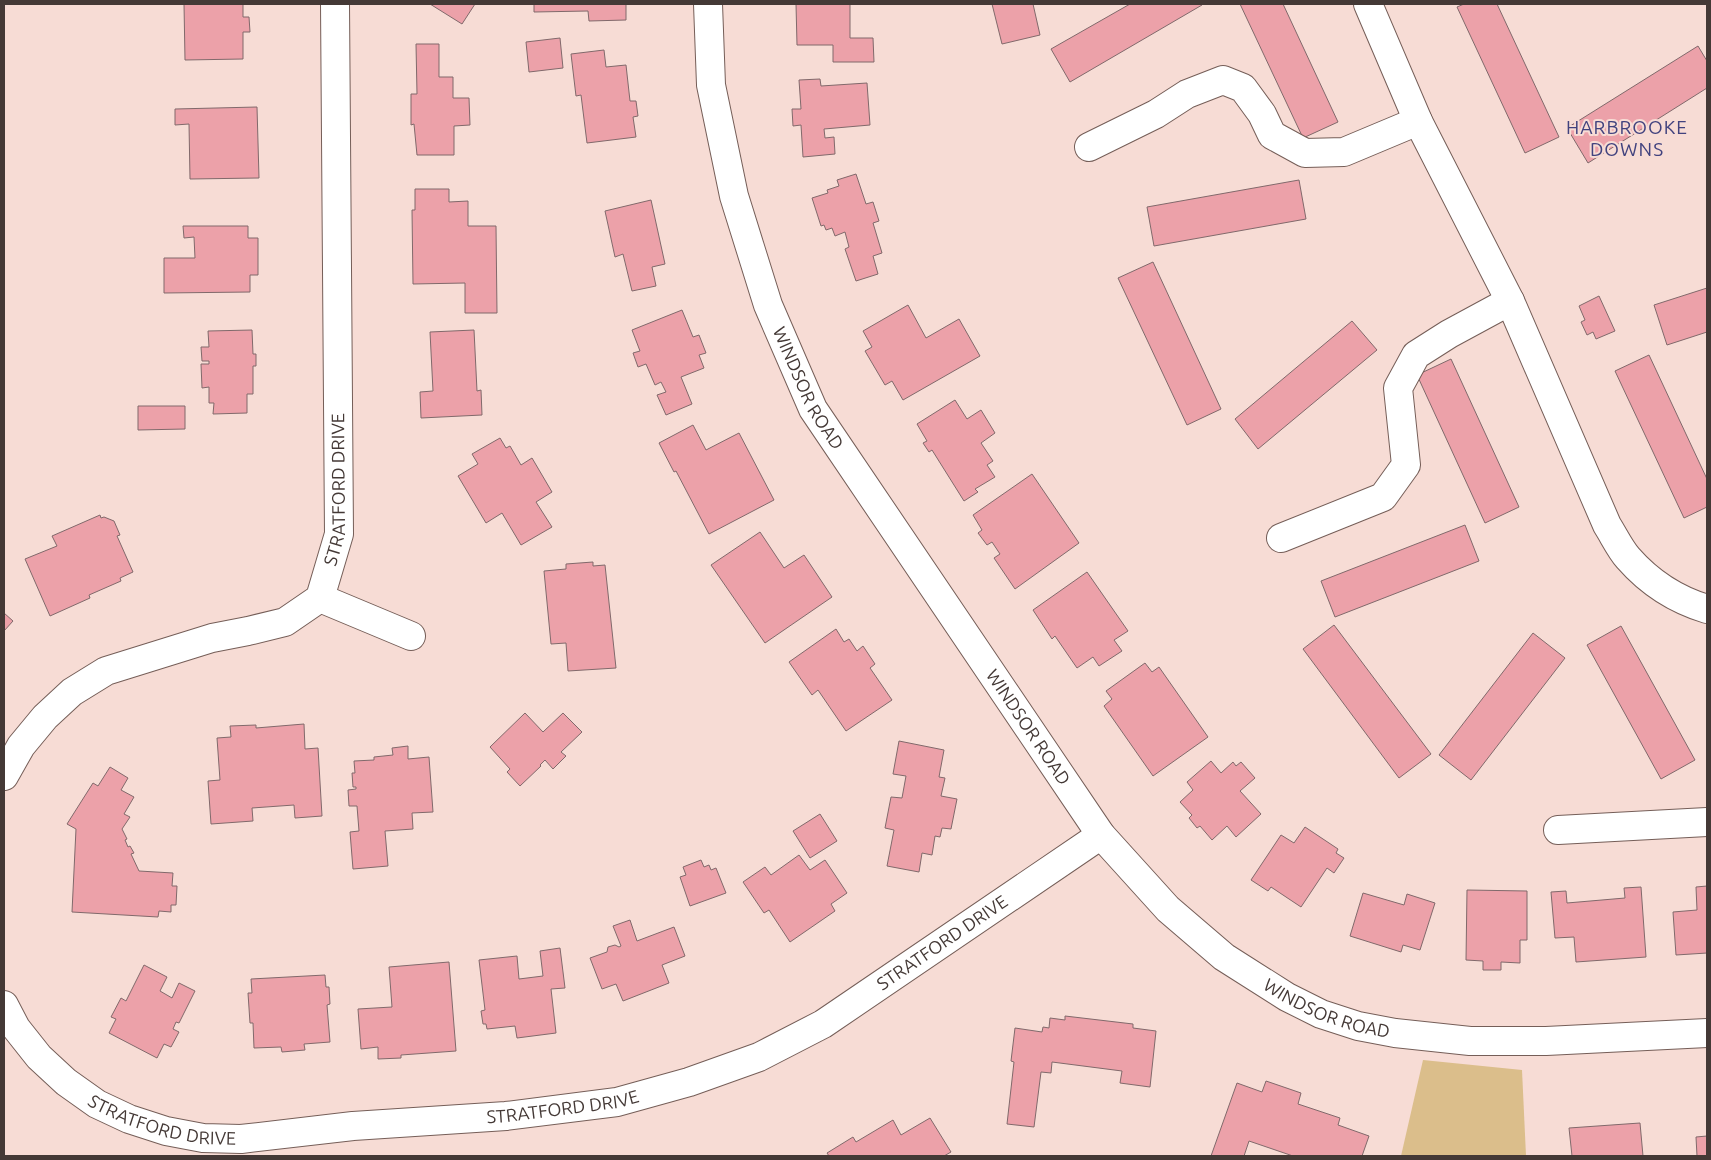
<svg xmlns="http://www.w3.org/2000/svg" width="1711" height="1160" viewBox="0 0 1711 1160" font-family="Ubuntu,sans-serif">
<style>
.green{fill:#dbbe8b}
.building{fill:#eca1a9;stroke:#81696b}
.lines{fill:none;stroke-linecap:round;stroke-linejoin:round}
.minor-casing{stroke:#755e58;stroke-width:30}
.minor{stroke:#fff;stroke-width:28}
.labels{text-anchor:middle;stroke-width:4;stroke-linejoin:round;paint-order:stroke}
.street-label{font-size:18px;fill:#443936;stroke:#f7dcd5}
.neighbourhood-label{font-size:19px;letter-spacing:1px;fill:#41427e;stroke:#f7dcd5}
</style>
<rect width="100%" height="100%" fill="#f7dcd5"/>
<path class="green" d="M 1423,1060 L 1522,1070 L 1526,1156 L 1401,1156 Z"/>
<path class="building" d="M 184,4 L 243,4 L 243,17 L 249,17 L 250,32 L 243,32 L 243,59 L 185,60 Z
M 430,4 L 475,4 L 462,24 Z
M 534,4 L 626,4 L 626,20 L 589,21 L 588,11 L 534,12 Z
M 796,4 L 850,4 L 850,38 L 873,38 L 874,62 L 833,62 L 833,45 L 797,45 Z
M 992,4 L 1033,4 L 1040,35 L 1002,44 Z
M 1130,4 L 1202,4 L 1202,5 L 1070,82 L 1051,49 Z
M 1240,4 L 1283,4 L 1338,122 L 1303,138 Z
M 1464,4 L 1497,4 L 1559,137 L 1525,153 L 1457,7 Z
M 560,38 L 563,68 L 529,72 L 526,42 Z
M 416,44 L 439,44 L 439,77 L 453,77 L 453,98 L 469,98 L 470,125 L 454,126 L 454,155 L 417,155 L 414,124 L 411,125 L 411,94 L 417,94 Z
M 1698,46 L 1707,61 L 1707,88 L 1588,163 L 1567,128 Z
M 604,50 L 606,67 L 626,65 L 630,101 L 636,101 L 638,116 L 633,117 L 636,137 L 587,143 L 581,95 L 576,96 L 571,54 Z
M 820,79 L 821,86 L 867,83 L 870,125 L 824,129 L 825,138 L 834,137 L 835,154 L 803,157 L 801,125 L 793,126 L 792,109 L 801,109 L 799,80 Z
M 257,107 L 259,178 L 190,179 L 189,124 L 175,125 L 175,109 Z
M 856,174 L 866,204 L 873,202 L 879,221 L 873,223 L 882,253 L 873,256 L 878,274 L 856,281 L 845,249 L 849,247 L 845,232 L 835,236 L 832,228 L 826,230 L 824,225 L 821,226 L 812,198 L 828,193 L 827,190 L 839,186 L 837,180 Z
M 1299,180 L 1306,219 L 1154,246 L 1147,207 Z
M 415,189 L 449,189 L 449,202 L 468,201 L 468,226 L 496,226 L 497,313 L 465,313 L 465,283 L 413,284 L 412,210 L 415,210 Z
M 651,200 L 665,264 L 652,267 L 656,286 L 632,291 L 623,254 L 615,257 L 605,211 Z
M 183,226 L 248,226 L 248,238 L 258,238 L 258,275 L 250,275 L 250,292 L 164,293 L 164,258 L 195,258 L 194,237 L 184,238 Z
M 1153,262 L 1221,409 L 1187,425 L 1118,278 Z
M 1707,288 L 1707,332 L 1667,345 L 1654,305 Z
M 1599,296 L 1615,331 L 1596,339 L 1593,332 L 1587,335 L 1581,322 L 1585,320 L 1579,306 Z
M 908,305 L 926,338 L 959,319 L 980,356 L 903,400 L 892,381 L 885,385 L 865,351 L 872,347 L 863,331 Z
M 682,310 L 693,337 L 699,335 L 706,353 L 699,355 L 704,368 L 681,377 L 692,404 L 666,415 L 657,395 L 666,392 L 661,382 L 655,385 L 646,364 L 638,367 L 633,353 L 640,351 L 632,330 Z
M 1352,321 L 1377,350 L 1258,449 L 1235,419 Z
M 252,330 L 253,354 L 256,354 L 256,366 L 253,366 L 253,394 L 247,394 L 247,413 L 213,414 L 214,403 L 209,403 L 209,387 L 202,388 L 201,364 L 209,364 L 209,361 L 202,361 L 201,347 L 209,347 L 208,331 Z
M 474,330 L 477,391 L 481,390 L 482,415 L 421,418 L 420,392 L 433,391 L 430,332 Z
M 1649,355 L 1707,479 L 1707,507 L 1684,518 L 1615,371 Z
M 1451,359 L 1519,507 L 1485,523 L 1417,375 Z
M 955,400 L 967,419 L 981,410 L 995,433 L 981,443 L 993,461 L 987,465 L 995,477 L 975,489 L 978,492 L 964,501 L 932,450 L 929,452 L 923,443 L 927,441 L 917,424 Z
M 138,406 L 185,406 L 185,429 L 138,430 Z
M 693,425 L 706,450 L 739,433 L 774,500 L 709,534 L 676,471 L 674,472 L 659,443 Z
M 500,438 L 506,448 L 510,446 L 521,465 L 532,458 L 552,492 L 536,502 L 552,527 L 521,545 L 502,513 L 486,523 L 458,476 L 478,464 L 472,454 Z
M 1032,474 L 1079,543 L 1015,589 L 994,558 L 1000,554 L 992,542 L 987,545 L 978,533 L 982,530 L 973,515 Z
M 100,515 L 101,518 L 104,517 L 114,521 L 120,535 L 117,536 L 133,572 L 120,578 L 121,581 L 89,595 L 90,598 L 50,616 L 25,559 L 57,546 L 52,536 Z
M 1465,525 L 1479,561 L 1335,617 L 1321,581 Z
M 760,532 L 784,568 L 804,555 L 832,597 L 765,643 L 711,565 Z
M 593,562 L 593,566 L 605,565 L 616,668 L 568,671 L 566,643 L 551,644 L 544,571 L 566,569 L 566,564 Z
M 1087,572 L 1128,631 L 1114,640 L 1122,651 L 1099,666 L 1093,657 L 1077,668 L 1055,636 L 1052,639 L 1033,610 Z
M 4,613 L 13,621 L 4,631 Z
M 1334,625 L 1431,754 L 1399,778 L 1303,649 Z
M 1621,626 L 1695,760 L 1661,779 L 1587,645 Z
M 836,629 L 844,642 L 849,639 L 857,651 L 863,646 L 875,664 L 870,668 L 892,700 L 846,731 L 818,690 L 812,695 L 789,662 Z
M 1533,633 L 1565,658 L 1471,780 L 1439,755 Z
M 1145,663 L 1152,672 L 1159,667 L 1208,737 L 1153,776 L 1104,706 L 1112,699 L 1106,691 Z
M 525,713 L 543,732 L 563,713 L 582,732 L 561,752 L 566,756 L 553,769 L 545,760 L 540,765 L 541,766 L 520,786 L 507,772 L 510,769 L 490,747 Z
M 304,724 L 305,749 L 318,748 L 322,816 L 295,818 L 294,805 L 252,808 L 253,821 L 211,824 L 208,781 L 220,780 L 217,738 L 231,737 L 230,726 L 256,725 L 256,728 Z
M 899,741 L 944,750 L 939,777 L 945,778 L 941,796 L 957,799 L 951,829 L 942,828 L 940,837 L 935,836 L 932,855 L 922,853 L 919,872 L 887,866 L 894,830 L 885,828 L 891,797 L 902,798 L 906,776 L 893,774 Z
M 408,746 L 408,759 L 429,757 L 433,812 L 412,813 L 413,829 L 385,831 L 388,866 L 353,869 L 350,832 L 359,831 L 357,806 L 349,806 L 348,790 L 356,789 L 356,787 L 353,787 L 352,773 L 355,773 L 354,761 L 374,760 L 374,757 L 393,755 L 392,748 Z
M 1211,761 L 1221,773 L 1233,762 L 1236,766 L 1241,762 L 1255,778 L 1240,791 L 1261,814 L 1236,837 L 1227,826 L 1212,840 L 1200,826 L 1197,828 L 1189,818 L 1192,815 L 1180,802 L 1193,790 L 1187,782 Z
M 110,767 L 128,778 L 121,790 L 134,797 L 124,814 L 130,817 L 122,829 L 127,839 L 125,840 L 128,847 L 130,846 L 134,853 L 131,854 L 139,871 L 173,873 L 172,886 L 177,886 L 176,905 L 171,905 L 171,912 L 159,911 L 158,917 L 72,912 L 76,829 L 67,824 L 93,783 L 98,786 Z
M 820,814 L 837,841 L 810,858 L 793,831 Z
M 1305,827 L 1338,849 L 1336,853 L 1344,858 L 1334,873 L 1327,868 L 1301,907 L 1271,887 L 1268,891 L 1251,880 L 1281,835 L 1294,843 Z
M 799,855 L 810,870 L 825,860 L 847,893 L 831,904 L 835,911 L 790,942 L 769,910 L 764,913 L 743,882 L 765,867 L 771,875 Z
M 701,860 L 704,867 L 709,865 L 711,870 L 716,868 L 726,893 L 690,906 L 680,877 L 686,875 L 683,867 Z
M 1707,886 L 1707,953 L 1676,955 L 1673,912 L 1697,910 L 1696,887 Z
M 1641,887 L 1646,957 L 1576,962 L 1574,937 L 1555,938 L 1551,892 L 1566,891 L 1567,903 L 1625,898 L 1624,888 Z
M 1467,890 L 1527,891 L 1527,940 L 1520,940 L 1520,963 L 1501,962 L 1501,970 L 1483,970 L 1483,961 L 1466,960 Z
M 1363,893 L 1404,905 L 1407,894 L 1435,903 L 1420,950 L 1403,945 L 1401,952 L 1350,936 Z
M 630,920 L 637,941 L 674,927 L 685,956 L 662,965 L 669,983 L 623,1001 L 616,984 L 602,989 L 590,958 L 607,952 L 608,947 L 615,945 L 619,947 L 621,946 L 613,926 Z
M 560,948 L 565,988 L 551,989 L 556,1033 L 517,1038 L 515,1026 L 487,1029 L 486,1024 L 483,1024 L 481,1011 L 485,1010 L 479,960 L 517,956 L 519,979 L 543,976 L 540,951 Z
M 449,962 L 456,1051 L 401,1055 L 401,1058 L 378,1059 L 378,1047 L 361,1049 L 358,1009 L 392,1007 L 389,967 Z
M 144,965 L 167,977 L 160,991 L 172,998 L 179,983 L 195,991 L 179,1023 L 176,1022 L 173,1029 L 179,1032 L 171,1047 L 164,1044 L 157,1058 L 109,1033 L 116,1019 L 111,1017 L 121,998 L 126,1001 Z
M 325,975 L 326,987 L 329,987 L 330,1004 L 327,1005 L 330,1042 L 304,1044 L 305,1050 L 282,1052 L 281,1047 L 254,1048 L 253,1023 L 250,1023 L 248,993 L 252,993 L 251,979 Z
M 1065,1016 L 1133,1024 L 1133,1028 L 1156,1031 L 1150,1087 L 1120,1083 L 1122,1071 L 1052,1062 L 1051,1073 L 1041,1072 L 1034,1127 L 1007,1124 L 1014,1062 L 1011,1061 L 1015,1028 L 1042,1032 L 1043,1027 L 1049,1028 L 1050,1018 L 1065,1020 Z
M 1266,1081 L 1301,1093 L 1298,1104 L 1340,1118 L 1338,1125 L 1369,1136 L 1362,1156 L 1293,1156 L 1249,1141 L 1244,1156 L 1211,1156 L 1237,1083 L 1262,1092 Z
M 930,1118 L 951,1152 L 944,1156 L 829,1156 L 827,1153 L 853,1137 L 856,1142 L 893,1120 L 901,1135 Z
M 1640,1123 L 1643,1156 L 1572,1156 L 1569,1128 Z
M 1707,1136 L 1707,1156 L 1697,1156 L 1696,1137 Z"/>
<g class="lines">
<defs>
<g id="minor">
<path id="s1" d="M 708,4 L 711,85 L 734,196 L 768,305 L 813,409 L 1101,835 L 1168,909 L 1224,957 L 1287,997 L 1321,1014 L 1358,1026 L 1395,1033 L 1470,1041 L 1546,1041 L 1707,1033"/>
<path d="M 1368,4 L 1418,121 L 1510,301 L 1607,525 C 1614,536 1620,549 1628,558 C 1649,582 1677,600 1707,609"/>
<path d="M 1089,147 L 1156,114 L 1187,94 L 1223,80 L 1243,88 L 1262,114 L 1272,135 L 1305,153 L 1344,152 L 1418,121"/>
<path d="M 1281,538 L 1383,497 L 1406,465 L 1398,388 L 1416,355 L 1449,334 L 1510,301"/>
<path d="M 320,598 L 411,636"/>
<path id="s2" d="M 4,776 L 21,746 L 45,717 L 72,692 L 106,671 L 212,638 L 248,631 L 285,622 L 320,598 L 339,534 L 335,4"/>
<path d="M 1558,830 L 1707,822"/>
<path id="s3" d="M 4,1005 L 16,1028 L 39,1057 L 66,1082 L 97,1104 L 129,1119 L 166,1131 L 203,1138 L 241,1139 L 353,1126 L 506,1116 L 617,1102 L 689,1082 L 759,1057 L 823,1024 L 1101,835"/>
</g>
</defs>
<use href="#minor" class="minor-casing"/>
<use href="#minor" class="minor"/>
</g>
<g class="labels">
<g class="street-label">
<text dy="6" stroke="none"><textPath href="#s1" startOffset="401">WINDSOR ROAD</textPath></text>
<text dy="6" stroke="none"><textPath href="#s2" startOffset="488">STRATFORD DRIVE</textPath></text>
<text dy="6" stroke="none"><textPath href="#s1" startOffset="806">WINDSOR ROAD</textPath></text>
<text dy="6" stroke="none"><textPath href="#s3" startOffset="1031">STRATFORD DRIVE</textPath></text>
<text dy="6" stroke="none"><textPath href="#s1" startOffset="1226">WINDSOR ROAD</textPath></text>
<text dy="6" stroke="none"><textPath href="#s3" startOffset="611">STRATFORD DRIVE</textPath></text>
<text dy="6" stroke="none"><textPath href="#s3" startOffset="206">STRATFORD DRIVE</textPath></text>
</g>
<g class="neighbourhood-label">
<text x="1627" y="134">HARBROOKE<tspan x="1627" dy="22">DOWNS</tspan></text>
</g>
</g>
<rect width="1711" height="1160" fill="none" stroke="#443936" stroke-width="10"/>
</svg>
